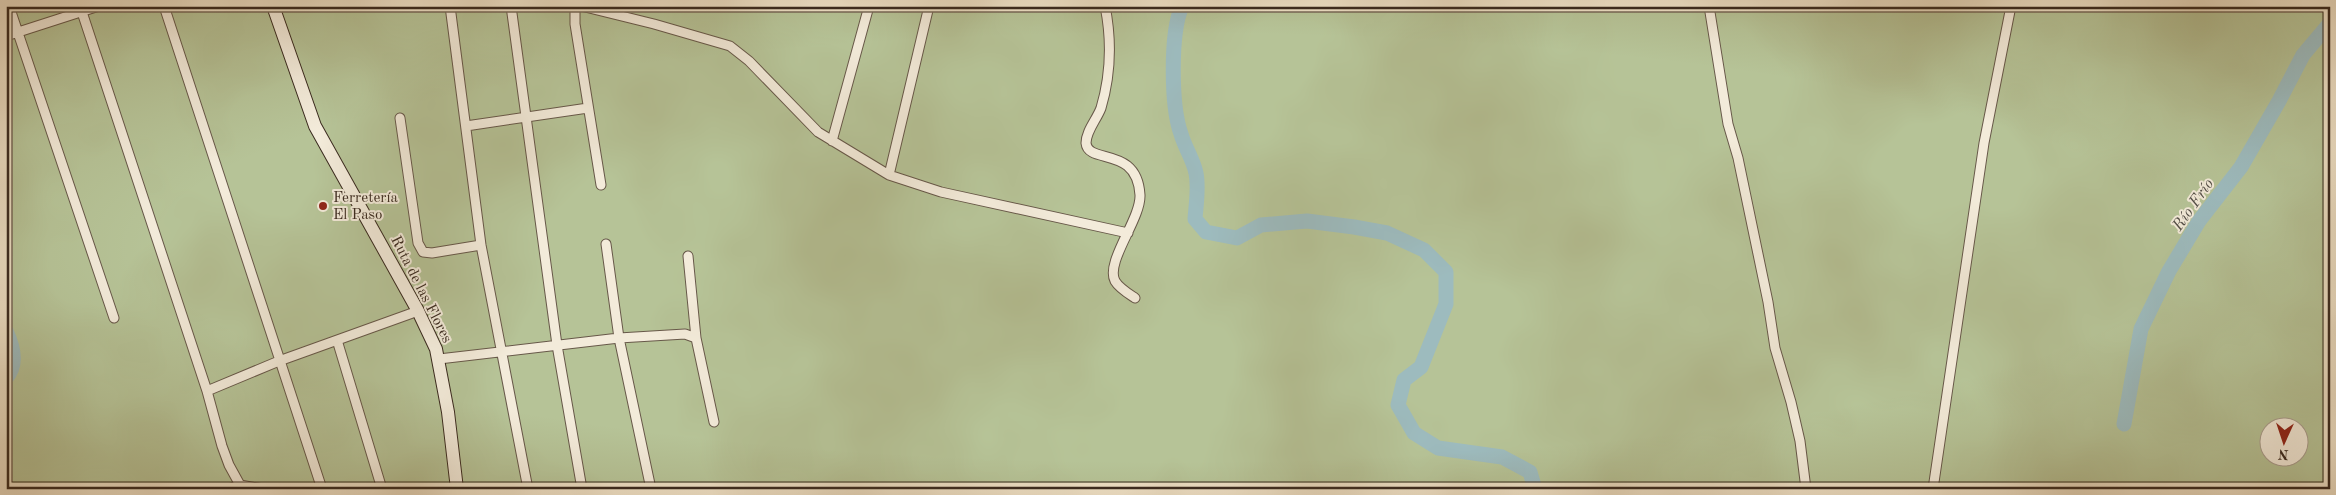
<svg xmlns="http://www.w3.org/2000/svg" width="2336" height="495" viewBox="0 0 2336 495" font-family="'Old Standard TT',serif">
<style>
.green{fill:#b6c397;stroke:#78765b;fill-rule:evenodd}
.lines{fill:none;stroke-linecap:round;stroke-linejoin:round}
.river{stroke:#9dbbbe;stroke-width:15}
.minor-casing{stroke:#675849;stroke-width:11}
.secondary-casing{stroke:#3a2a1f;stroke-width:14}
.minor{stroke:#f3ebda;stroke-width:9}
.secondary{stroke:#f3ebda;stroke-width:12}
.poi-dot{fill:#8f2418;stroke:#f3ebda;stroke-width:2}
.labels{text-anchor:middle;stroke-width:4;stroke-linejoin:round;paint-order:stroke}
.poi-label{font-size:15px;fill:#3a2a1f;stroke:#f3ebda;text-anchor:start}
.street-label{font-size:15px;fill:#3a2a1f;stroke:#f3ebda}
.water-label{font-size:16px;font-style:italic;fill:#534e47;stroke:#f3ebda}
</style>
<rect width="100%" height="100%" fill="#ede0c6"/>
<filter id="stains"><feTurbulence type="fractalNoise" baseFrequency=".004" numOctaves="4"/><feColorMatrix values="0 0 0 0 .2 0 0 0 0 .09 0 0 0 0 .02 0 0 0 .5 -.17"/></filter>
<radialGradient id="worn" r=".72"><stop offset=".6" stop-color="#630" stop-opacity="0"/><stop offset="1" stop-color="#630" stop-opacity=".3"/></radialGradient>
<path class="green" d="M 6,6 L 2330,6 L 2330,489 L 6,489 ZM 2268,428 L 2298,428 L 2298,458 L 2268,458 Z"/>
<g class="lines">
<path class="river" d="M 1182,6 C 1170,33 1171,106 1181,134 C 1185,148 1193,159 1196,173 C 1199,188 1196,205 1195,219 L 1206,232 L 1237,238 L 1261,225 L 1307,221 L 1354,227 L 1387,233 L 1424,250 L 1446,272 L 1446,304 L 1421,367 L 1404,380 L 1398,405 L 1414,433 L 1438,448 L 1502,457 L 1530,472 L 1535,489
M 6,331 C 13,346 18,365 6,378
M 2124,424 L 2141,329 L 2169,271 L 2199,221 L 2241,167 L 2279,101 L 2303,55 L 2330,23"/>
<defs>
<path id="minor" d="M 9,6 L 114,318
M 80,6 L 207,391 L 222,446 L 229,465 L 240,485 L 263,489
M 164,6 L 322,489
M 450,6 L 481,245 L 528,489
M 511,6 L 557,345 L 582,489
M 575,6 L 575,24 L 601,185
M 581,6 L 654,24 L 730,46 L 749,61 L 818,132 L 889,175 L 941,192 L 1128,233
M 1105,6 C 1112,41 1111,74 1101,108 C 1097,119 1086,131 1086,143 C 1088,165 1137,145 1140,195 C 1141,219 1105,262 1115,281 C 1119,288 1129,294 1135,298
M 1709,6 L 1728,124 L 1738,158 L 1768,302 L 1775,348 L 1791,402 L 1800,441 L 1806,489
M 6,36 L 99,6
M 400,118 L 418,243 L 423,252 L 432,253 L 481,245
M 466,126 L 588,108
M 832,141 L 869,6
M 889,175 L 929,6
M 606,244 L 619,338 L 651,489
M 688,256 L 696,338
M 337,340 L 382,489
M 439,359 L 619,338 L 685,334 L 696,338 L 714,422
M 207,391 L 279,361 L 418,311
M 229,489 L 240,485
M 1933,489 L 1984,143 L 2011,6"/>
<path id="secondary" d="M 273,6 L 315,126 L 418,311 L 436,349 L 448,412 L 457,489"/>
</defs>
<use href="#minor" class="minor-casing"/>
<use href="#secondary" class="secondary-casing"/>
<use href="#minor" class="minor"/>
<use href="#secondary" class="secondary"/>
</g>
<circle class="poi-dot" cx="323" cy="206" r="5"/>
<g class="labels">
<g class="poi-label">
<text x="333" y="202">Ferretería<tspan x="333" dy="17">El Paso</tspan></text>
</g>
<g class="street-label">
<text transform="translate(422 289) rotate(63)" y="5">Ruta de las Flores</text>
</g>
<g class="water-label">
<text transform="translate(2192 204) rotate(-55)" y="6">Río Frío</text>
</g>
</g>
<rect width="2336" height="495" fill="none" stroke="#ede0c6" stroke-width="25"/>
<rect x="8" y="8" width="2321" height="480" fill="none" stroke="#3a2a1f" stroke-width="2.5"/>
<rect x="12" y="12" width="2311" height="470" fill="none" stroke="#3a2a1f"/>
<g transform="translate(2284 442) rotate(183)"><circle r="24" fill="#f3ebda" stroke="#a99e8f"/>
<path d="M0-4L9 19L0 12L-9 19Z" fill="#8f2418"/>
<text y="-8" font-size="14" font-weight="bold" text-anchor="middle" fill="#3a2a1f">N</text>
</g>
<rect width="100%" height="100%" filter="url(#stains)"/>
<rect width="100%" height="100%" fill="url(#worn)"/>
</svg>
